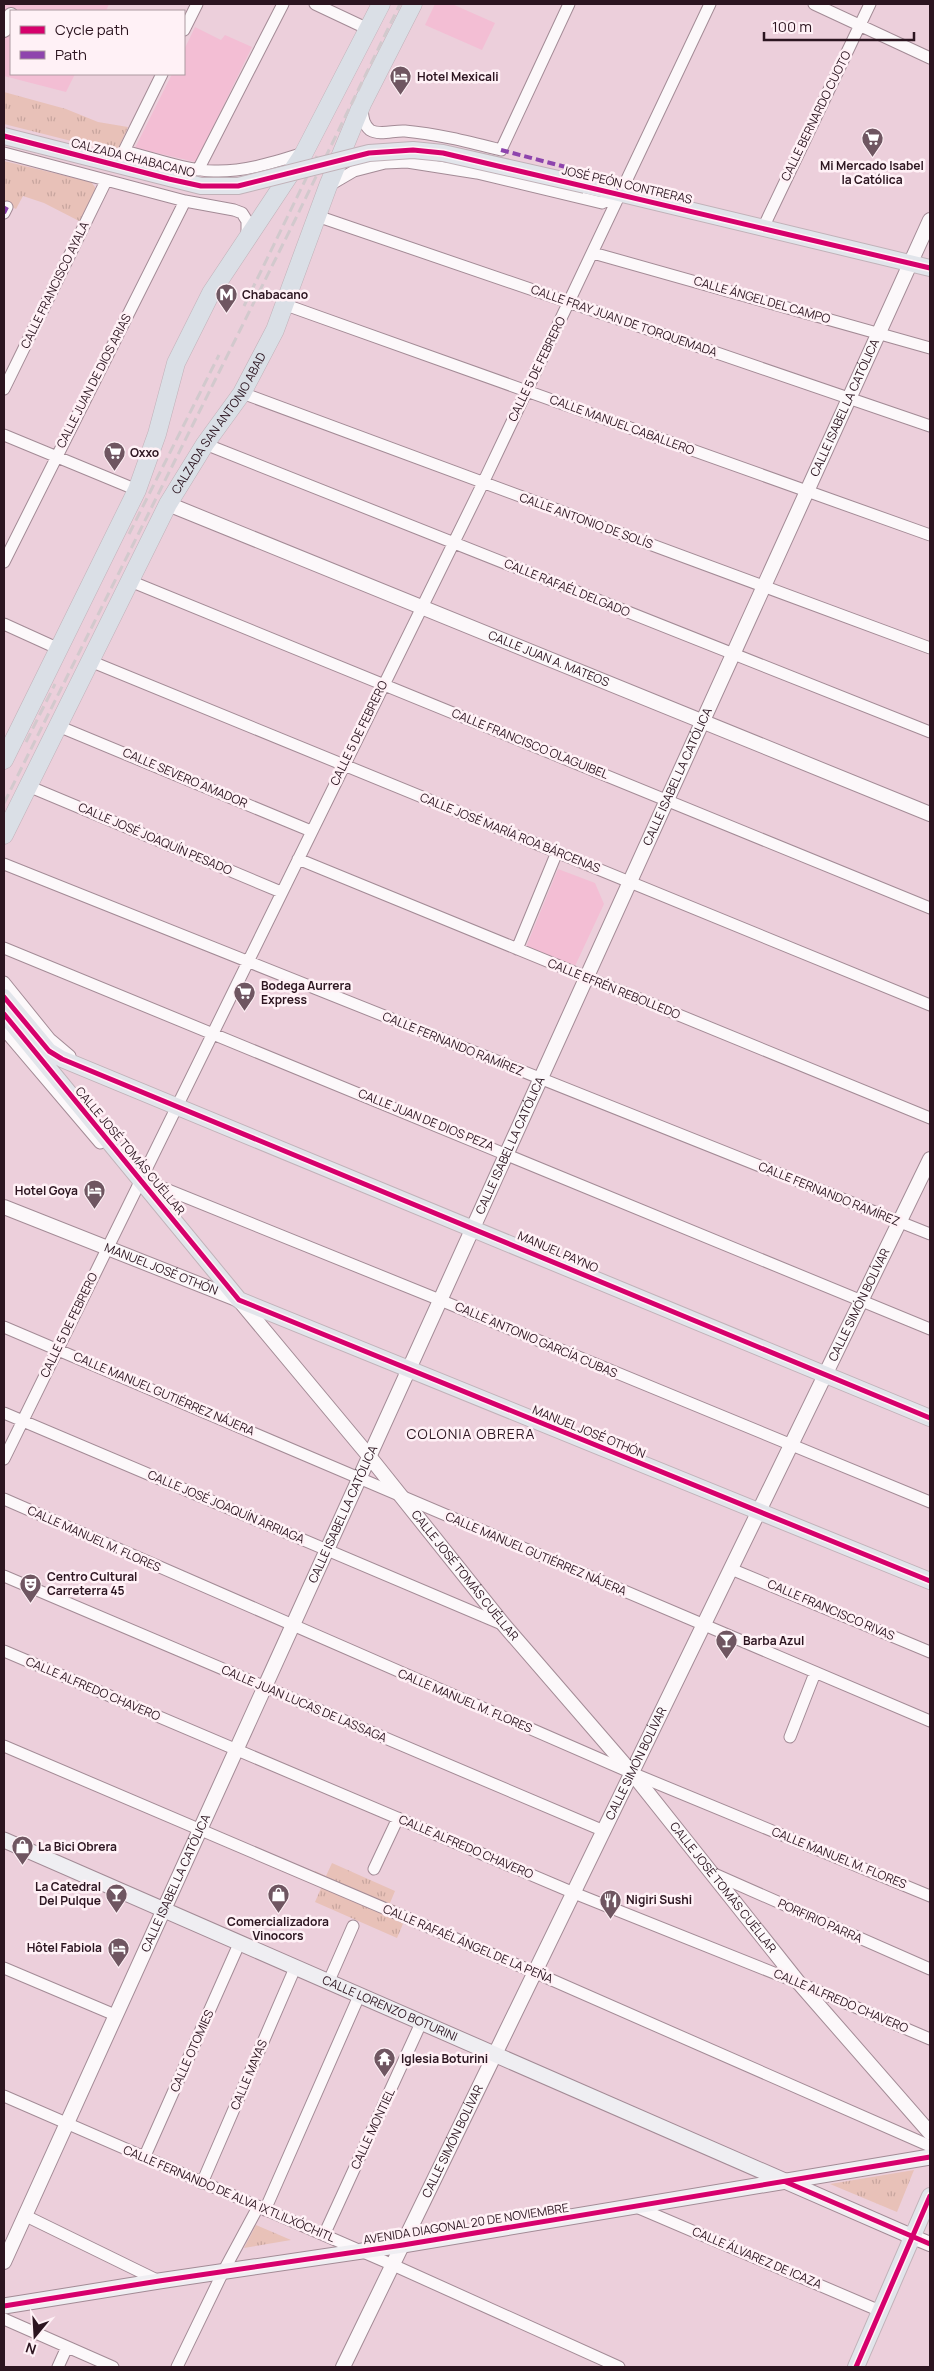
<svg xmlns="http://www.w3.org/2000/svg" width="934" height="2371" viewBox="0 0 934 2371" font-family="Manrope,sans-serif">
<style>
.built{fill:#f3bed4}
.grass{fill:url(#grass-tufts)}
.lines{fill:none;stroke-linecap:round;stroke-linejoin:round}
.minor-casing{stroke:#a38b96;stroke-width:13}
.tertiary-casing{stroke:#a38b96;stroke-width:16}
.secondary-casing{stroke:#a38b96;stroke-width:17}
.primary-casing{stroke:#c1b2b9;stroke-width:18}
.trunk-casing{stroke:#c1b2b9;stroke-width:19}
.minor{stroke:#fcf8fa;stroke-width:11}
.tertiary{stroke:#fcf8fa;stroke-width:14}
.secondary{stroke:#efeef2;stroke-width:15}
.primary{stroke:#e2e5eb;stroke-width:16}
.trunk{stroke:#dadfe6;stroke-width:18}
.rail{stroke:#d2c9cd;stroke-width:3;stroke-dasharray:10 5;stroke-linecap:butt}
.primary-bridge-casing{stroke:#c1b2b9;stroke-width:18;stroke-linecap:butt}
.primary-bridge{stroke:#e2e5eb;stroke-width:16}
.quiet{stroke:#8e44ad;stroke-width:4;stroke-dasharray:8 4;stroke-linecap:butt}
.cycleway-casing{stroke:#fff1f6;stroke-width:8}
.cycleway{stroke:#d6006c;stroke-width:5}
.labels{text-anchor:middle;stroke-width:5;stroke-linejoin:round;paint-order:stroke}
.poi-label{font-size:12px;font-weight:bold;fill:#2c1520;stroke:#fff1f6;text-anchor:start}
.street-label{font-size:12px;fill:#2c1520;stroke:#fff1f6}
.neighbourhood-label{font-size:14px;letter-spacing:1px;fill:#2c1520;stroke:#fff1f6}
</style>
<defs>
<pattern id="grass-tufts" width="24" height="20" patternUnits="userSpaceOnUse" patternTransform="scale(1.25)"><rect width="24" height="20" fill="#e8c1b8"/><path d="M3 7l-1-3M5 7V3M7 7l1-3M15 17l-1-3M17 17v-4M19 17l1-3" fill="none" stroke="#c7a59e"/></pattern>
</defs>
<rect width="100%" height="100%" fill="#eccfdb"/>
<path class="built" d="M 4,4 L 109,4 L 106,11 L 11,11 L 11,74 L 75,74 L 66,92 L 4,76 Z
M 435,4 L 452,4 L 495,23 L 482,50 L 425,25 Z
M 195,27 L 221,40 L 225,35 L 252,47 L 196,162 L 135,148 L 172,74 L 184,74 L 184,50 Z
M 558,869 L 595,883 L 604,904 L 575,966 L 526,947 Z"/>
<path class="grass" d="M 4,92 L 66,109 L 98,122 L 128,127 L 119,147 L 123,154 L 4,124 Z
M 4,161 L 91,182 L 95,187 L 95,195 L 81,222 L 44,203 L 23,196 L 16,209 L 4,203 Z
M 332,1863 L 395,1891 L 390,1903 L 408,1912 L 397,1938 L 315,1902 L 322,1886 L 310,1881 L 315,1871 L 326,1876 Z
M 914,2170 L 897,2212 L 830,2184 Z
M 256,2225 L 291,2240 L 244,2248 Z"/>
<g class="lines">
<defs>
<path id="minor" d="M 315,4 L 368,29
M 814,4 L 930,58
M 184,30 L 197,4
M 162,74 L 124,151 C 153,158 184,170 214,171 C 245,172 275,162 304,153
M 362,109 C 363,117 363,124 370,130 C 380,136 394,130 405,131 C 438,134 469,142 501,150 L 569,4
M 4,153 L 185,201 L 234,210 L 242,213 L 247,221 L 247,236
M 198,170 L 283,4
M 330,185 L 354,171 L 385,163 L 407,162 L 477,173 L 602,203 L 621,194
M 4,213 L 7,207
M 317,216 L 930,426
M 763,228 L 870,4
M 593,253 L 930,348
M 286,305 L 930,535
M 4,389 L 106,181
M 242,393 L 930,648
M 4,435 L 137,490
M 205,444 L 930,732
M 4,562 L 185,201
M 130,581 L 930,908
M 4,624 L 59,649
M 90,661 L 930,1005
M 58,726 L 311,831
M 28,786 L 281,892
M 298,859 L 930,1118
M 4,864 L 930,1234
M 4,948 L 930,1329
M 517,949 L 557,852
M 4,982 L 50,1039 L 70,1056
M 4,1030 L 100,1143
M 141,1179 L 440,1300 L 930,1502
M 4,1327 L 930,1721
M 4,1413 L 504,1625
M 4,1459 L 483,483 L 710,4
M 4,1499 L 632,1773 L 930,1896
M 731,1569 L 930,1652
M 4,1576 L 604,1831
M 4,1651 L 574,1893 L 799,1983 L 930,2039
M 790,1737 L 815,1673
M 4,1746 L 536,1973 L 930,2146
M 374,1869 L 398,1818
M 712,1873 L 930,1969
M 4,1968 L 115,2015
M 328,1983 L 353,1926
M 4,2096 L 393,2265 L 619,2367
M 144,2158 L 239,1944
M 202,2183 L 295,1968
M 634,2206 L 880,2311
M 265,2210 L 359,1996
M 24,2215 L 159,2281
M 324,2235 L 421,2023
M 4,2319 L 113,2367
M 58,2367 L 67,2347
M 177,2367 L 223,2272 L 258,2207"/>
<g id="tertiary">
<path d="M 4,30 L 11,15"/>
<path id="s1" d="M 168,504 L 930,814"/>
<path id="s2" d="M 4,1207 L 239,1300 L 369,1456 L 504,1625 L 632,1773 L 799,1983 L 930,2133"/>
<path d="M 913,2237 L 930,2244"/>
<path id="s3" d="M 4,2262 L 930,220"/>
<path id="s4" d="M 343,2367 L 930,1159"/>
</g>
<g id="secondary">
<path id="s5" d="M 4,1840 L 913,2237"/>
<path d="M 4,2306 L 159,2281 L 403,2245 L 930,2157"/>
</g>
<path id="primary" d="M 585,185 L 930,268
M 4,997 L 49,1051 L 62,1059 L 930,1418
M 4,1014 L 239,1300 L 930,1581
M 856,2367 L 930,2196"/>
<g id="trunk">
<path d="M 4,760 L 137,490 L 157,434 L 176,363 L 211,293 L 304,153 L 381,4"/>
<path id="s6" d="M 4,835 L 168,504 L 205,444 L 242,393 L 275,330 L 328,186 L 362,104 L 413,4"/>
</g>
</defs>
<use href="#minor" class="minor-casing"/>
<use href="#tertiary" class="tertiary-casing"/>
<use href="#secondary" class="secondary-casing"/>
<use href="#primary" class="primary-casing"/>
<use href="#trunk" class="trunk-casing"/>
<use href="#minor" class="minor"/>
<use href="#tertiary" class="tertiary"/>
<use href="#secondary" class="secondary"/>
<use href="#primary" class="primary"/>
<use href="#trunk" class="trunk"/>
<path class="rail" d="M 244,306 L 317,156
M 129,534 L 219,355
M 26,742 L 55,684
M 4,803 L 295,220 L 400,4"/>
<defs>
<path id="primary-bridge" d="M 4,136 L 201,186 L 238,186 L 369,153 L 413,150 L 443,153 L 585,185"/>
</defs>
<use href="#primary-bridge" class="primary-bridge-casing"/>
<use href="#primary-bridge" class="primary-bridge"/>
<path class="quiet" d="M 501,150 L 615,180 L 621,194
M 4,213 L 7,207"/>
<defs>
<path id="cycleway" d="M 4,136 L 169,179 L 201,186 L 238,186 L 369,153 L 413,150 L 443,153 L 930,268
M 4,997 L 49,1051 L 62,1059 L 930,1418
M 4,1014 L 239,1300 L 930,1581
M 786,2182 L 930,2244
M 4,2306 L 159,2281 L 403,2245 L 930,2157
M 856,2367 L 930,2196"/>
</defs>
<use href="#cycleway" class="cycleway-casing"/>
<use href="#cycleway" class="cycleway"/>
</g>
<defs>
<symbol id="hotel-pin" viewBox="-11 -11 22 30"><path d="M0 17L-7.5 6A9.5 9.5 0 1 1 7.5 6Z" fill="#6f5661" stroke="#fff1f6"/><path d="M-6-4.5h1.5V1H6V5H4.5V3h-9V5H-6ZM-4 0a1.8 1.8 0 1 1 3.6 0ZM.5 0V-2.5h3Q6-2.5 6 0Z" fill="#fff"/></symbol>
<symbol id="supermarket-pin" viewBox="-11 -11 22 30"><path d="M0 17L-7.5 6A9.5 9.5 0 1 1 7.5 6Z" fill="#6f5661" stroke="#fff1f6"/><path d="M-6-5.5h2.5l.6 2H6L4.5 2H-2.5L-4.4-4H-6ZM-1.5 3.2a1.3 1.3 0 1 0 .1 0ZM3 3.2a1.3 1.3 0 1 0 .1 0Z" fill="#fff"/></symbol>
<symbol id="metro-pin" viewBox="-11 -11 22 30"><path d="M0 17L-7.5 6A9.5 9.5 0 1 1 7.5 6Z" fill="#6f5661" stroke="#fff1f6"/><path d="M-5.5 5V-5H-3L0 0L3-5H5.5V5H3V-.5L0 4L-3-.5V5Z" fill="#fff"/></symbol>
<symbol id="theatre-pin" viewBox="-11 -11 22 30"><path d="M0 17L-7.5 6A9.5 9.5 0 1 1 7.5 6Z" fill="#6f5661" stroke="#fff1f6"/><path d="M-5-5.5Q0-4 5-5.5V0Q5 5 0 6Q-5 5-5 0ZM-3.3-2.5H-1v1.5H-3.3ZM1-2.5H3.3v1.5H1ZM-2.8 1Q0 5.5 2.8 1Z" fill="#fff"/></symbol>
<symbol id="bar-pin" viewBox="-11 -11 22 30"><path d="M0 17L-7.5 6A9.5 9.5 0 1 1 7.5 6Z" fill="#6f5661" stroke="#fff1f6"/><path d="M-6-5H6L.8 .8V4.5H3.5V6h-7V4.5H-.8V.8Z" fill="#fff"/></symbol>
<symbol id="shop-pin" viewBox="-11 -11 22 30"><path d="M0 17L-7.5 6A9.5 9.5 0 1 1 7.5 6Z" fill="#6f5661" stroke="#fff1f6"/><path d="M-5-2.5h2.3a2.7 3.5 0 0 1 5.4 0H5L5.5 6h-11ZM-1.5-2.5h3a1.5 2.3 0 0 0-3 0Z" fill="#fff"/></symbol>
<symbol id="restaurant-pin" viewBox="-11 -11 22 30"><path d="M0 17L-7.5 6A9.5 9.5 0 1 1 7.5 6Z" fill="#6f5661" stroke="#fff1f6"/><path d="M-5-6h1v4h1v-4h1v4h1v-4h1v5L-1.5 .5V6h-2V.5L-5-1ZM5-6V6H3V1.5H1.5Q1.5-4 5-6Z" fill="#fff"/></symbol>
<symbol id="temple-pin" viewBox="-11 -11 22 30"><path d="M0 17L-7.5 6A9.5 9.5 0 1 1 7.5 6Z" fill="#6f5661" stroke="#fff1f6"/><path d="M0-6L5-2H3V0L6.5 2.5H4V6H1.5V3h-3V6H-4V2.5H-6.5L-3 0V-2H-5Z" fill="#fff"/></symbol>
</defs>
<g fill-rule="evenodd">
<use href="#hotel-pin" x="388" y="64" width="25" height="34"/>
<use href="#supermarket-pin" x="860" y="126" width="25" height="34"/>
<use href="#metro-pin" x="214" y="282" width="25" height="34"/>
<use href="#supermarket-pin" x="102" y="440" width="25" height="34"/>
<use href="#supermarket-pin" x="232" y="980" width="25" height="34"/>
<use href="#hotel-pin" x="82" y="1178" width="25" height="34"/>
<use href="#theatre-pin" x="18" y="1572" width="25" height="34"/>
<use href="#bar-pin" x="714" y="1628" width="25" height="34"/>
<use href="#shop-pin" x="10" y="1834" width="25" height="34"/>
<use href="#bar-pin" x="104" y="1882" width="25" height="34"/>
<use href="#shop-pin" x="266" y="1882" width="25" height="34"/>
<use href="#restaurant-pin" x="598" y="1888" width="25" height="34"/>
<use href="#hotel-pin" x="106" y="1936" width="25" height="34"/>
<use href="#temple-pin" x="372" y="2046" width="25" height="34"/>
</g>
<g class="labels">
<g class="poi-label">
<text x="417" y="81">Hotel Mexicali</text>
<text x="872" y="170" text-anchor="middle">Mi Mercado Isabel<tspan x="872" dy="14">la Católica</tspan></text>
<text x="242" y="299">Chabacano</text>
<text x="130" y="457">Oxxo</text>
<text x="261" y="990">Bodega Aurrera<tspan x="261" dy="14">Express</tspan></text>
<text x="78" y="1195" text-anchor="end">Hotel Goya</text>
<text x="47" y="1581">Centro Cultural<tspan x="47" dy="14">Carreterra 45</tspan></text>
<text x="743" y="1645">Barba Azul</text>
<text x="38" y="1851">La Bici Obrera</text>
<text x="101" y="1891" text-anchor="end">La Catedral<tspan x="101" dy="14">Del Pulque</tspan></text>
<text x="626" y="1904">Nigiri Sushi</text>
<text x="278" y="1926" text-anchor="middle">Comercializadora<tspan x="278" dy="14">Vinocors</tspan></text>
<text x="102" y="1952" text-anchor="end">Hôtel Fabiola</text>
<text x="401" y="2063">Iglesia Boturini</text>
</g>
<g class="street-label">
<text transform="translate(816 116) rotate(-64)" y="4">CALLE BERNARDO CUOTO</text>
<text transform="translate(133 158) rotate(14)" y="4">CALZADA CHABACANO</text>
<text transform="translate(627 185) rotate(13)" y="4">JOSÉ PEÓN CONTRERAS</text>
<text transform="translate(55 285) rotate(-64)" y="4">CALLE FRANCISCO AYALA</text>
<text transform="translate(762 300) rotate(16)" y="4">CALLE ÁNGEL DEL CAMPO</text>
<text transform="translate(624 321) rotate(19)" y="4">CALLE FRAY JUAN DE TORQUEMADA</text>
<text transform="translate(537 369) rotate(-64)" y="4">CALLE 5 DE FEBRERO</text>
<text transform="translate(94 381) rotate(-63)" y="4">CALLE JUAN DE DIOS ARIAS</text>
<text dy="4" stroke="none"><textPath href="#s3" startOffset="2036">CALLE ISABEL LA CATÓLICA</textPath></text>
<text dy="4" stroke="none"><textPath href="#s6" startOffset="465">CALZADA SAN ANTONIO ABAD</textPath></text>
<text transform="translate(622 425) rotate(20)" y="4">CALLE MANUEL CABALLERO</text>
<text transform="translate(586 521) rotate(20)" y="4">CALLE ANTONIO DE SOLÍS</text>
<text transform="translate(567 588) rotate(22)" y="4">CALLE RAFAÉL DELGADO</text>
<text dy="4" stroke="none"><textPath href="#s1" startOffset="411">CALLE JUAN A. MATEOS</textPath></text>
<text transform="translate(359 733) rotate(-64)" y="4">CALLE 5 DE FEBRERO</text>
<text transform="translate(530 744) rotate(22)" y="4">CALLE FRANCISCO OLAGUIBEL</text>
<text dy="4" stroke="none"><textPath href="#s3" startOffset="1631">CALLE ISABEL LA CATÓLICA</textPath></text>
<text transform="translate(185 778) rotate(23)" y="4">CALLE SEVERO AMADOR</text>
<text transform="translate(510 833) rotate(22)" y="4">CALLE JOSÉ MARÍA ROA BÁRCENAS</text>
<text transform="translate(155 839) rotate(23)" y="4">CALLE JOSÉ JOAQUÍN PESADO</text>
<text transform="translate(614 989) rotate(22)" y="4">CALLE EFRÉN REBOLLEDO</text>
<text transform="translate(453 1044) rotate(22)" y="4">CALLE FERNANDO RAMÍREZ</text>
<text transform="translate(426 1120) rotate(22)" y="4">CALLE JUAN DE DIOS PEZA</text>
<text dy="4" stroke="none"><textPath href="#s3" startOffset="1226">CALLE ISABEL LA CATÓLICA</textPath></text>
<text transform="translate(130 1151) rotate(50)" y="4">CALLE JOSÉ TOMÁS CUÉLLAR</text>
<text transform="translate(829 1194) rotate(22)" y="4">CALLE FERNANDO RAMÍREZ</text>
<text transform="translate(558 1252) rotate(23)" y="4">MANUEL PAYNO</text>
<text dy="4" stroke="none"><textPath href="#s2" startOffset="169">MANUEL JOSÉ OTHÓN</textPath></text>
<text dy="4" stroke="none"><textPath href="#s4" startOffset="1181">CALLE SIMÓN BOLÍVAR</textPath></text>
<text transform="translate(69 1325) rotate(-64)" y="4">CALLE 5 DE FEBRERO</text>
<text transform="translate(536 1340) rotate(23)" y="4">CALLE ANTONIO GARCÍA CUBAS</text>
<text transform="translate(164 1394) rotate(23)" y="4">CALLE MANUEL GUTIÉRREZ NÁJERA</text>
<text transform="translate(589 1432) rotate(22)" y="4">MANUEL JOSÉ OTHÓN</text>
<text transform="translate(226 1507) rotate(23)" y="4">CALLE JOSÉ JOAQUÍN ARRIAGA</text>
<text dy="4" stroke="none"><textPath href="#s3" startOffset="821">CALLE ISABEL LA CATÓLICA</textPath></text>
<text transform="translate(94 1539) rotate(24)" y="4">CALLE MANUEL M. FLORES</text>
<text transform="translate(536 1554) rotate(23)" y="4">CALLE MANUEL GUTIÉRREZ NÁJERA</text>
<text dy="4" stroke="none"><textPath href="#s2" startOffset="609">CALLE JOSÉ TOMÁS CUÉLLAR</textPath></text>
<text transform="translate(831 1610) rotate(23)" y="4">CALLE FRANCISCO RIVAS</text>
<text transform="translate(93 1689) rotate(23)" y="4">CALLE ALFREDO CHAVERO</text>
<text transform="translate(465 1701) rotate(23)" y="4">CALLE MANUEL M. FLORES</text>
<text transform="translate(304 1704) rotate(23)" y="4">CALLE JUAN LUCAS DE LASSAGA</text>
<text dy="4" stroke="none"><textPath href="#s4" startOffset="671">CALLE SIMÓN BOLÍVAR</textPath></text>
<text transform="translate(466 1847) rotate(23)" y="4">CALLE ALFREDO CHAVERO</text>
<text transform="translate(839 1858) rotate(22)" y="4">CALLE MANUEL M. FLORES</text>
<text dy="4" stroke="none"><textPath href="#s3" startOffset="416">CALLE ISABEL LA CATÓLICA</textPath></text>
<text dy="4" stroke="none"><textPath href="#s2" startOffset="1014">CALLE JOSÉ TOMÁS CUÉLLAR</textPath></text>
<text transform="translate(820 1921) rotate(24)" y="4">PORFIRIO PARRA</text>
<text transform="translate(468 1944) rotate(23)" y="4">CALLE RAFAÉL ÁNGEL DE LA PEÑA</text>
<text transform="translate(841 2001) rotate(23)" y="4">CALLE ALFREDO CHAVERO</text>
<text dy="4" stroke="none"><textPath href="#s5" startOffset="421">CALLE LORENZO BOTURINI</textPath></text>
<text transform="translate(192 2051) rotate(-66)" y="4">CALLE OTOMIES</text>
<text transform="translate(249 2075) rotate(-67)" y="4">CALLE MAYAS</text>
<text transform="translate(373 2129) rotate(-65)" y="4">CALLE MONTIEL</text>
<text dy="4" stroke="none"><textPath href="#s4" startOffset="251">CALLE SIMÓN BOLÍVAR</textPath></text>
<text transform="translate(229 2194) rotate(23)" y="4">CALLE FERNANDO DE ALVA IXTLILXÓCHITL</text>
<text transform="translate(466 2224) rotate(-9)" y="4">AVENIDA DIAGONAL 20 DE NOVIEMBRE</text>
<text transform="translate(757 2258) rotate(23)" y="4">CALLE ÁLVAREZ DE ICAZA</text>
</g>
<g class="neighbourhood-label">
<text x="471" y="1439">COLONIA OBRERA</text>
</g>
</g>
<rect width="934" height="2371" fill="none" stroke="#2c1520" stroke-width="10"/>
<rect x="10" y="10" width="175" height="65" fill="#fff1f6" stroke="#ab99a0"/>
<rect x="20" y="26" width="25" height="8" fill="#d6006c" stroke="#ab99a0"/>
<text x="55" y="35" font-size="15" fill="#2c1520">Cycle path</text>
<rect x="20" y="51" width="25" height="8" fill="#8e44ad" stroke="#ab99a0"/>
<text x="55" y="60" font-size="15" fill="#2c1520">Path</text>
<g transform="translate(35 2336) rotate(198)" stroke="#fff1f6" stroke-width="4" paint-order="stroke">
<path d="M0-4L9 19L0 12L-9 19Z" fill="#2c1520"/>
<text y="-8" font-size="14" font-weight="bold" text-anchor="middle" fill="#2c1520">N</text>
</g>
<path d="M764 32v8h150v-8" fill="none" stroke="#2c1520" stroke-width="2.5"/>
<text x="772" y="32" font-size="15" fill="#2c1520" stroke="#fff1f6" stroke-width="4" paint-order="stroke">100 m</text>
</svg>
